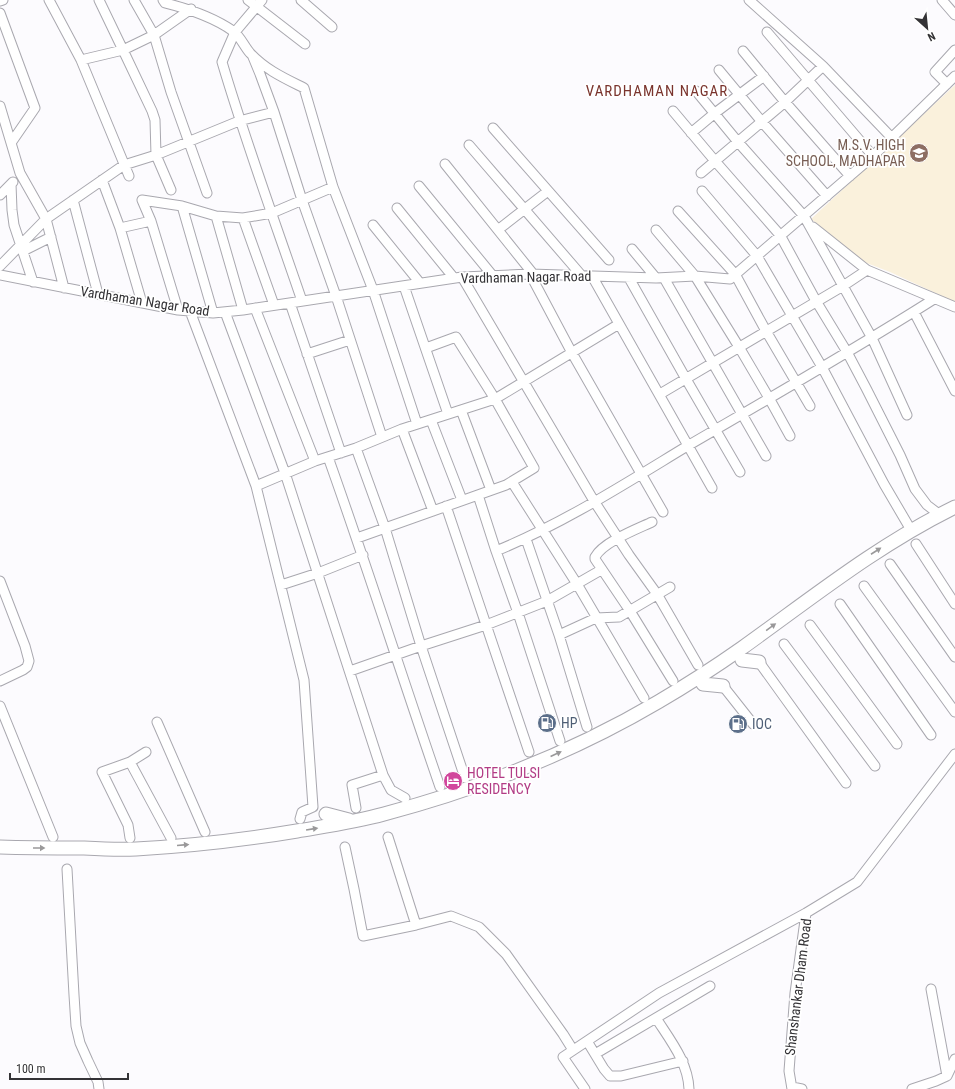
<svg xmlns="http://www.w3.org/2000/svg" width="955" height="1089" viewBox="0 0 955 1089" font-family="'Roboto Condensed',sans-serif">
<style>
.education{fill:#faf1dc}
.lines{fill:none;stroke-linecap:round;stroke-linejoin:round}
.minor-casing{stroke:#a9a8af;stroke-width:11}
.highway-casing{stroke:#a9a8af;stroke-width:15}
.minor{stroke:#fff;stroke-width:9}
.highway{stroke:#fff;stroke-width:13}
.oneway{fill:#9a999a}
.labels{text-anchor:middle;stroke-width:3.5;stroke-linejoin:round;paint-order:stroke}
.education-label{font-size:14px;fill:#785e54;stroke:#fff;text-anchor:end}
.street-label{font-size:14px;fill:#343336;stroke:#fff}
.service-label{font-size:14px;fill:#4e5e75;stroke:#fff;text-anchor:start}
.hotel-label{font-size:14px;fill:#b23c85;stroke:#fff;text-anchor:start}
.neighbourhood-label{font-size:15px;letter-spacing:1px;fill:#7a342d;stroke:#fff}
</style>
<rect width="100%" height="100%" fill="#fcfbfe"/>
<path class="education" d="M 955,85 L 955,302 L 890,272 L 864,262 L 811,219 Z"/>
<g class="lines">
<defs>
<path id="minor" d="M 49,0 L 81,60 L 129,176
M 99,0 L 123,50 L 152,111 L 155,120 L 156,155 L 171,190
M 134,0 L 154,35 L 171,92 L 207,193
M 163,0 L 165,3 C 189,9 213,17 233,31 C 240,36 244,46 250,53 C 266,70 284,78 304,88 L 333,187 L 373,290 L 417,424
M 248,0 L 305,44
M 262,0 L 235,32 L 222,62 C 246,143 275,222 302,301
M 301,0 L 332,27
M 749,0 L 823,66 L 892,138
M 942,0 L 955,15
M 0,1 L 3,0
M 0,13 L 35,108 L 11,143
M 767,32 L 873,156
M 743,51 L 785,102 L 850,176
M 253,57 L 260,74 L 274,112 L 302,200 L 336,296 L 382,437
M 81,60 L 123,50 L 154,35 L 191,9
M 719,70 L 762,122 L 827,196
M 947,84 L 935,72 L 955,50
M 696,91 L 738,142 L 804,216 L 872,338 L 907,415
M 0,106 L 20,173 L 46,219 L 64,288
M 673,111 L 715,161 L 780,235 L 816,301 L 847,352 L 866,388 L 900,455 L 915,489 L 927,505 L 940,515
M 493,128 L 609,260
M 691,133 L 715,113 L 764,76
M 469,145 L 582,276
M 445,164 L 534,275
M 701,173 L 785,102 L 823,66
M 102,180 L 120,228 L 142,303
M 11,184 L 12,210 L 14,225 L 33,282
M 419,186 L 493,276
M 702,191 L 757,256 L 822,367 L 884,484 L 911,530
M 0,195 L 13,182
M 73,200 L 98,294
M 142,200 L 182,206 L 216,216 L 243,218 L 272,213 L 333,187
M 142,200 L 151,221 L 178,310
M 182,206 L 213,313
M 397,208 L 454,278
M 678,211 L 735,274 L 766,331 L 810,406
M 216,216 L 243,310
M 243,218 L 274,305
M 373,225 L 420,283
M 813,227 L 867,270 L 955,307
M 120,228 L 151,221
M 499,229 L 548,191
M 656,230 L 695,276 L 739,347 L 769,398 L 790,436
M 632,249 L 656,278
M 23,251 L 51,237
M 0,266 L 46,219 L 124,165 L 156,155 L 239,121 L 274,112
M 530,274 L 572,353 L 663,512
M 0,275 L 178,310 L 213,313 L 243,310 L 462,277 L 530,274 L 656,278 L 695,276 L 730,279 L 873,156 L 955,76
M 592,276 L 712,488
M 462,277 L 594,501 L 629,555 L 657,594 L 698,665
M 629,278 L 686,379 L 740,472
M 664,278 L 766,456
M 404,286 L 448,414
M 290,303 L 341,453
M 255,308 L 315,461
M 190,311 L 256,486 L 304,680 L 313,807 L 302,812 L 300,819
M 225,312 L 285,473 L 383,775 L 391,790 L 405,798
M 914,312 L 955,391
M 307,354 L 350,340
M 660,394 L 843,286 L 867,270
M 461,410 L 491,490
M 431,420 L 462,500
M 402,429 L 433,511
M 356,448 L 385,528 L 421,646 L 465,778
M 328,457 C 367,566 402,677 440,787
M 512,482 L 577,584 L 644,698
M 256,486 L 315,461 L 356,448 L 402,429 L 495,399 L 619,324
M 478,495 L 496,551 L 518,613 L 560,741
M 446,506 L 529,752
M 652,522 C 637,529 603,542 595,557 L 595,559 L 630,611 L 673,681
M 357,538 L 506,485 L 534,468 L 495,399 L 456,337 L 426,348
M 526,539 L 559,635 L 587,727
M 916,544 L 955,604
M 496,551 C 562,524 623,485 684,448 C 768,399 852,351 934,299
M 890,564 L 955,657
M 0,581 L 25,646 L 29,661 L 27,667 L 23,670 L 0,681
M 281,585 L 318,573 L 363,555
M 864,586 L 955,712
M 840,604 L 931,735
M 810,625 L 897,744
M 559,635 L 596,618 L 619,617 L 670,587
M 784,644 L 875,766
M 759,662 L 846,783
M 350,671 L 421,646 L 486,625 L 547,601 L 601,570
M 723,686 L 753,724
M 0,706 L 53,837
M 157,722 L 205,832
M 130,762 L 171,838
M 356,808 L 352,785 L 383,775
M 388,837 L 416,925
M 130,838 L 128,825 L 102,772 L 130,762 L 146,752
M 345,847 L 354,889 L 363,936 L 416,925 L 451,916 L 479,927 L 506,954 L 563,1034 L 573,1050
M 67,869 L 74,995 L 76,1026 L 80,1043 L 88,1061 L 98,1082 L 99,1089
M 931,989 L 947,1076
M 656,1018 C 670,1040 688,1062 689,1089
M 587,1041 L 604,1069 L 610,1076 L 621,1076 L 683,1061
M 595,1054 L 710,986
M 792,1087 L 802,1089
M 585,1089 L 563,1057 L 659,993 L 806,913
M 792,1089 L 789,1071 L 795,993 L 806,913 L 857,882 L 955,754
M 912,1089 L 936,1081 L 947,1076 L 955,1059"/>
<path id="highway" d="M 742,660 L 759,662
M 703,684 L 723,686
M 326,814 L 349,820
M 0,847 C 28,848 56,848 84,848 C 101,849 118,850 136,849 C 190,846 243,840 297,831 C 326,826 355,822 384,814 C 479,789 573,752 658,702 C 687,685 715,667 742,648 C 812,598 876,546 955,507"/>
</defs>
<use href="#minor" class="minor-casing"/>
<use href="#highway" class="highway-casing"/>
<use href="#minor" class="minor"/>
<use href="#highway" class="highway"/>
</g>
<defs><path id="oneway-solid" d="M-6-.8H1V-3.2L6.5 0L1 3.2V.8H-6Z"/></defs>
<g class="oneway">
<use href="#oneway-solid" transform="translate(876 551) rotate(-33)"/>
<use href="#oneway-solid" transform="translate(771 627) rotate(-36)"/>
<use href="#oneway-solid" transform="translate(556 754) rotate(-25)"/>
<use href="#oneway-solid" transform="translate(312 829) rotate(-9)"/>
<use href="#oneway-solid" transform="translate(183 845) rotate(-5)"/>
<use href="#oneway-solid" transform="translate(39 848)"/>
</g>
<defs>
<symbol id="school-disc" viewBox="-11 -11 22 22"><circle r="9.5" fill="#8d6e63" stroke="#fff"/><path d="M0-5L7-2L0 1L-7-2ZM-4 1L0 2.5L4 1V4Q0 6-4 4Z" fill="#fff"/></symbol>
<symbol id="fuel-disc" viewBox="-11 -11 22 22"><circle r="9.5" fill="#5c6f8a" stroke="#fff"/><path d="M-5.5-6h7V0h2V4h1.3V-2.5L3-4.5l.8-.8L6-3V5H2.5V1h-1V6h-7ZM-4.2-4.7v3.2H.2V-4.7Z" fill="#fff"/></symbol>
<symbol id="hotel-disc" viewBox="-11 -11 22 22"><circle r="9.5" fill="#d1479c" stroke="#fff"/><path d="M-6-4.5h1.5V1H6V5H4.5V3h-9V5H-6ZM-4 0a1.8 1.8 0 1 1 3.6 0ZM.5 0V-2.5h3Q6-2.5 6 0Z" fill="#fff"/></symbol>
</defs>
<g fill-rule="evenodd">
<use href="#school-disc" x="908" y="142" width="22" height="22"/>
<use href="#fuel-disc" x="536" y="712" width="22" height="22"/>
<use href="#fuel-disc" x="727" y="713" width="22" height="22"/>
<use href="#hotel-disc" x="442" y="770" width="22" height="22"/>
</g>
<g class="labels">
<g class="education-label">
<text x="905" y="150">M.S.V. HIGH<tspan x="905" dy="16">SCHOOL, MADHAPAR</tspan></text>
</g>
<g class="street-label">
<text transform="translate(526 277) rotate(-1)" y="5">Vardhaman Nagar Road</text>
<text transform="translate(145 301) rotate(9)" y="5">Vardhaman Nagar Road</text>
<text transform="translate(798 987) rotate(-83)" y="5">Shanshankar Dham Road</text>
</g>
<g class="service-label">
<text x="561" y="728">HP</text>
<text x="752" y="729">IOC</text>
</g>
<g class="hotel-label">
<text x="467" y="778">HOTEL TULSI<tspan x="467" dy="16">RESIDENCY</tspan></text>
</g>
<g class="neighbourhood-label">
<text x="657" y="96">VARDHAMAN NAGAR</text>
</g>
</g>
<g transform="translate(927 28) rotate(153)" stroke="#ffffff" stroke-width="3" paint-order="stroke">
<path d="M0-3L7 15L0 10L-7 15Z" fill="#343336"/>
<text y="-6" font-size="11" font-weight="bold" text-anchor="middle" fill="#343336">N</text>
</g>
<path d="M10 1073v6h118v-6" fill="none" stroke="#343336" stroke-width="2"/>
<text x="16" y="1073" font-size="12" fill="#343336" stroke="#ffffff" stroke-width="3" paint-order="stroke">100 m</text>
</svg>
